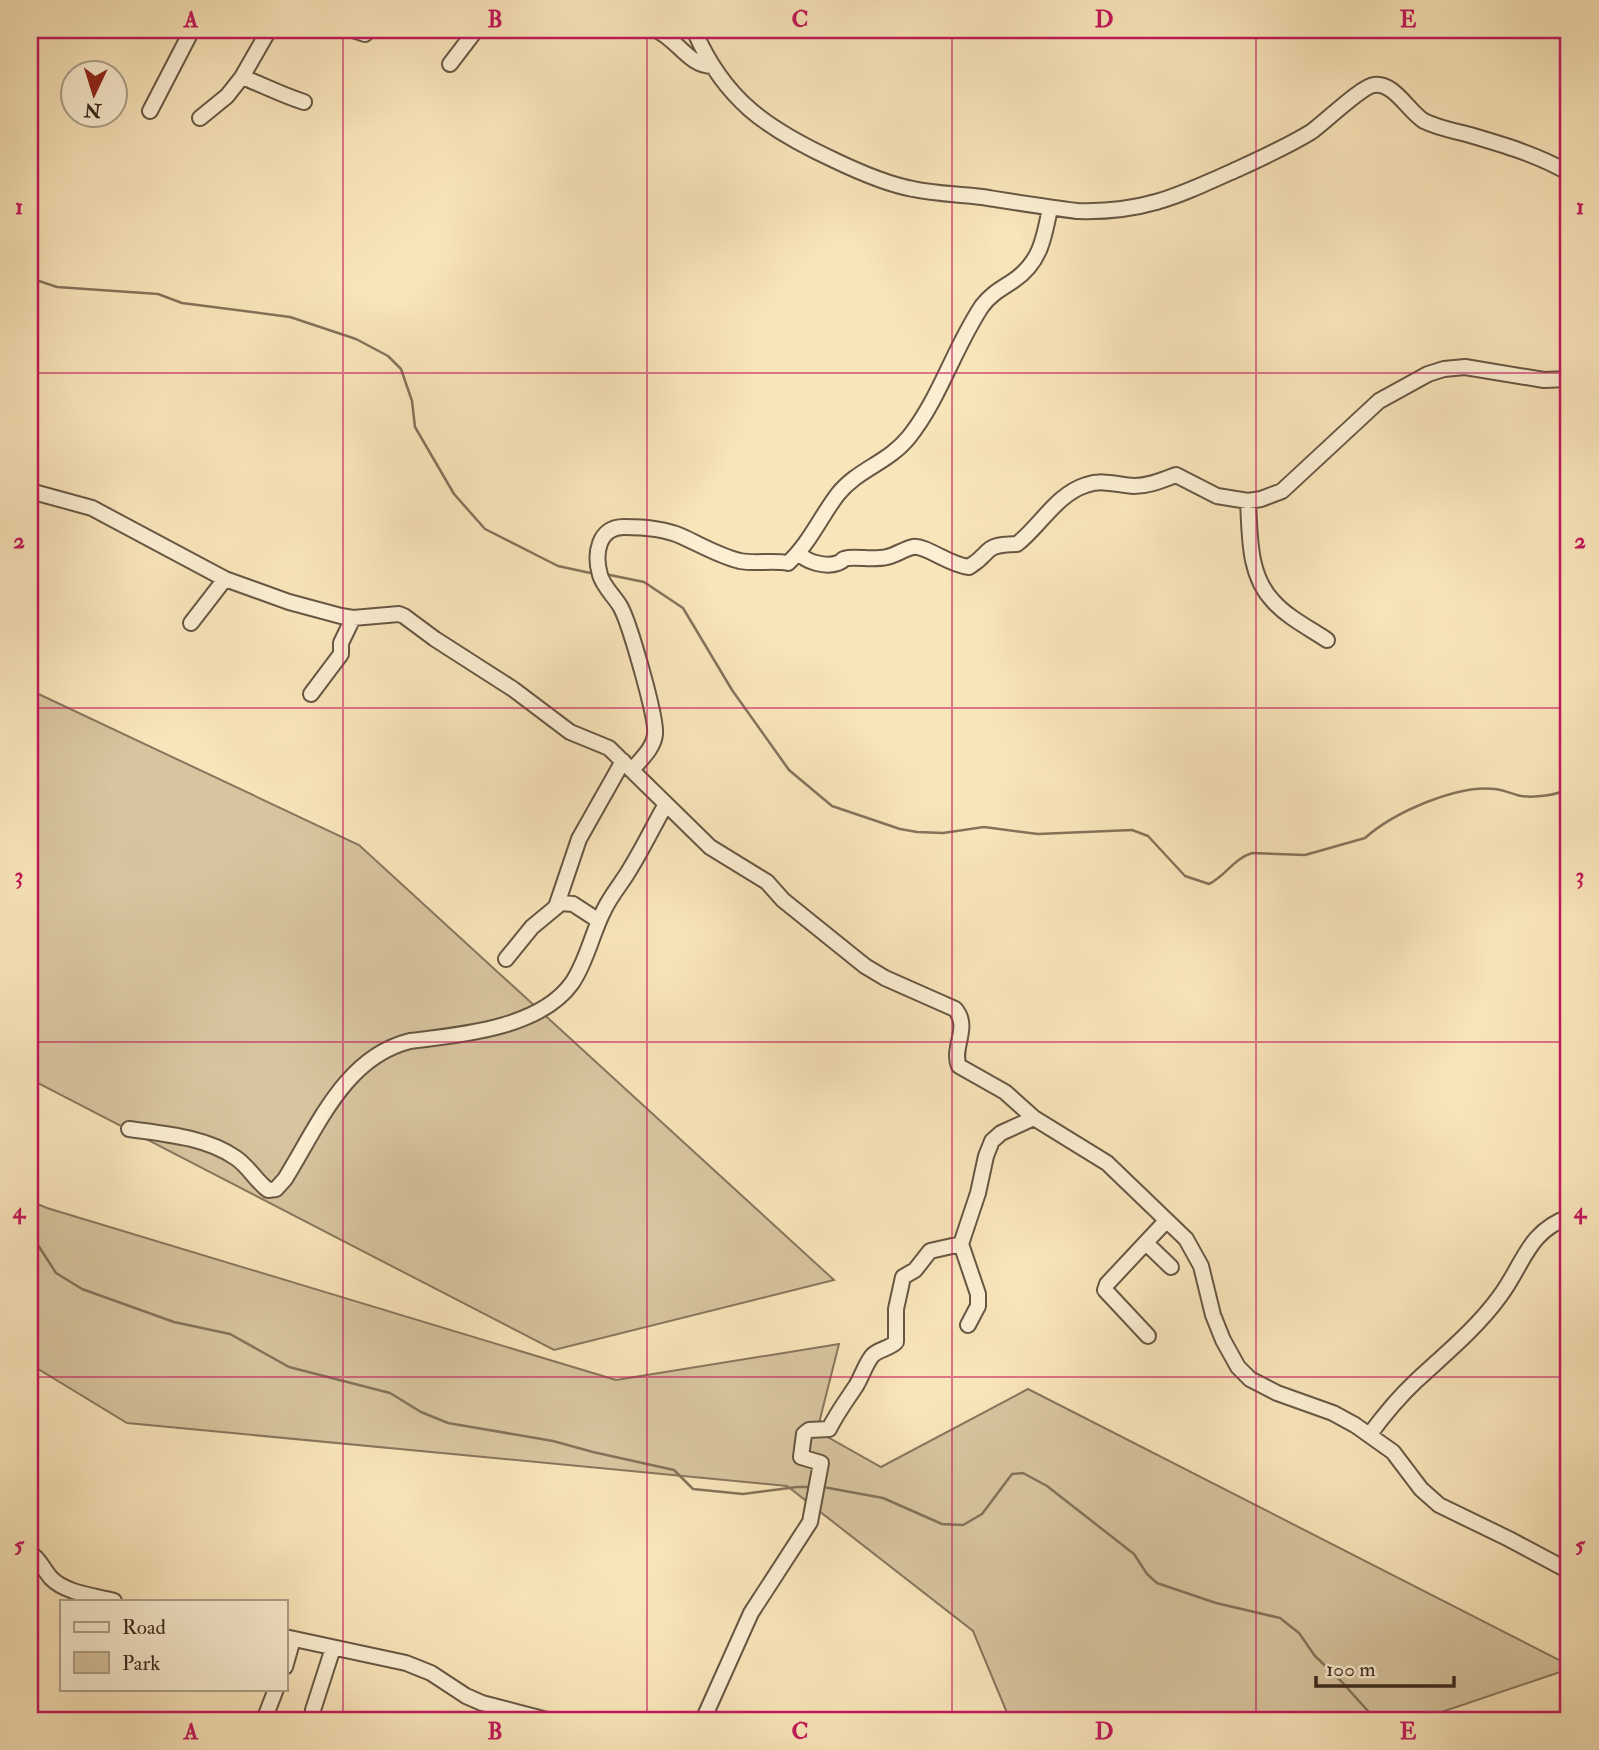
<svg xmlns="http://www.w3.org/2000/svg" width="1599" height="1750" viewBox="0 0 1599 1750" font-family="'IM FELL Double Pica',serif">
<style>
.green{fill:#d8c59f;stroke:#88765e;stroke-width:2}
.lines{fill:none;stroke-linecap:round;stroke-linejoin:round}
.stream{stroke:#84735b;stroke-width:2.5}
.minor-casing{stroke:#685744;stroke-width:18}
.minor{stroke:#fbeed2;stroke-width:14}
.grid{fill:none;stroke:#c2185b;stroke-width:2;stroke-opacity:0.55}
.neatline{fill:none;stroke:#c2185b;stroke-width:2.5}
.grid-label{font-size:23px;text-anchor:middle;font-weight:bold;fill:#c2185b}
</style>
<rect width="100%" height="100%" fill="#f9e5ba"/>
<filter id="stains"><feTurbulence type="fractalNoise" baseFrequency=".00286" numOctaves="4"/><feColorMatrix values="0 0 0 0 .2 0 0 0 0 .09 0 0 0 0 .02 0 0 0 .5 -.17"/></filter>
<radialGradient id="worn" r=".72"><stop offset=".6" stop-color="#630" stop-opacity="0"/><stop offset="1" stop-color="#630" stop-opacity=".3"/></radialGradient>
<path class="green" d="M 30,690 L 359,845 L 834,1280 L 554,1350 L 30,1079 Z
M 30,1201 L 47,1208 L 616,1380 L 839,1344 L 817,1431 L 881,1467 L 1028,1389 L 1569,1665 L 1569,1669 L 1418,1720 L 1010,1720 L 973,1631 L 787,1486 L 127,1423 L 30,1364 Z"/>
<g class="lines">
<path class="stream" d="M 30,278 L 57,287 L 158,294 L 182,303 L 290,317 L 356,339 L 388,356 L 401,369 L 412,401 L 415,427 L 454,494 L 485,529 L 558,566 L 595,574
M 605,574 L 644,582 L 683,608 L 732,690 L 789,770 L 832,806 L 900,829 L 917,832 L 943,833 L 984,827 L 1038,834 L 1132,830 L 1148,836 L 1185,876 L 1209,884 C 1226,876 1233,859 1252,853 L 1305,855 L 1365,838 C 1393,813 1457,784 1495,789 C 1504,790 1512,794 1521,796 C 1536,798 1556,795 1569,789
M 30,1236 L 36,1242 L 56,1273 L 82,1289 L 174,1322 L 230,1334 L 289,1367 L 390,1393 L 421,1412 L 448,1423 L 553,1441 L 593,1452 L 674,1470 L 693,1489 L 743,1494 L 797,1487 L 813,1487
M 823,1487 L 883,1498 L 942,1524 L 963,1525 L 982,1514 L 1012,1474 L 1023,1473 L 1047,1486 L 1134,1554 L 1147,1574 L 1157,1583 L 1216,1603 L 1280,1618 L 1299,1633 L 1315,1656 L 1341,1681 L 1376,1720"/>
<defs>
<path id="minor" d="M 353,30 L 365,34
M 656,30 C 677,39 689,66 712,66
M 694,30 C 724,100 767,129 834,160 C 859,172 886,184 913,189 C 936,194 959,194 982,197 C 1014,202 1045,207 1077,211 C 1145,213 1180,195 1240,168 C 1264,157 1288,146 1311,132 C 1325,122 1362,86 1374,85 C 1394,82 1408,111 1424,121 C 1438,128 1455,131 1470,135 C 1504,145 1538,155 1569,173
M 450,64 L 476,30
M 242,77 C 263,85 282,95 304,102
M 150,111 L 192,30
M 200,118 L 227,96 L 242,77 L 269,30
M 30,491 L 92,508 L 225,579 L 289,602 L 341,616 L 353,618 L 399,614 L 404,616 L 435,639 L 513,689 L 570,732 L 609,748 L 710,847 L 767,882 L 783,900 L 865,966 L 885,978 L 955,1009 C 971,1027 951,1048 959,1066 L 1005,1092 L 1034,1118 L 1107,1163 L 1186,1239 L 1201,1266 L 1213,1315 L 1223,1340 L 1238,1367 L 1250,1379 L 1277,1393 L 1333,1413 L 1355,1425 L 1393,1452 L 1421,1489 L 1439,1505 L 1509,1539 L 1569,1571
M 1248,501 C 1250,535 1248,575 1273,601 C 1287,617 1309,628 1327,640
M 799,552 C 805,563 827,567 838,563 C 848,559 838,560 848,558 C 861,557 874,560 887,557 C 896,555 904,549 913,547 C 926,545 949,565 969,567 C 994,552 980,545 1017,544 C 1040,526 1057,494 1086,485 C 1103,479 1117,485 1134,486 C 1149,486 1162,480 1176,475 L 1217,496 L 1248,501 L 1261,499 L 1282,491 L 1379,401 L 1428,374 L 1444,369 L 1465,367 L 1544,380 L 1569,379
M 191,623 L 225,579
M 311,694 L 341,654 L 341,643 L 353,618
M 632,770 C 641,759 654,748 655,734 C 657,718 629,621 620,606 C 614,596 603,586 600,575 C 594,554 598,527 624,527 C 642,527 665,529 681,536 C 701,545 719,556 740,561 C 756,564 773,560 788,563 C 809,544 821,516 838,494 C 858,469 888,463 909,437 C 940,398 954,348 982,306 C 991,294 1001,289 1013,281 C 1040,263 1044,239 1050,208
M 557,904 L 579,839 L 623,761
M 506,959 L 532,927 L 561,903 L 573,904 L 599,921
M 129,1129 C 165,1134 206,1137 236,1158 C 249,1167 256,1181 268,1190 L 276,1189 L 285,1179 C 318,1126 345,1057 410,1041 C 461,1035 540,1028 572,983 C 587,961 592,933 604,910 C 611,895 622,883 630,869 C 643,848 654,825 666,804
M 1146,1243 L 1171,1267
M 961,1244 L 978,1294 L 978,1306 L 968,1325
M 1148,1336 L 1105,1290 L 1107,1284 L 1166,1221
M 1370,1434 C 1384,1415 1399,1397 1416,1381 C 1445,1354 1477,1328 1500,1296 C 1524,1264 1527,1232 1569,1217
M 30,1553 C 40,1559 43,1569 51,1578 C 65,1593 95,1596 114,1601
M 285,1637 L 406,1663 L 431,1673 L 466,1696 L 482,1703 L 547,1720
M 285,1667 L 293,1639
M 313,1710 L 333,1648
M 264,1720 L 276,1689
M 703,1720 L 751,1613 L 810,1522 L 821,1463 L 801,1457 L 804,1434 L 809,1430 L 829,1429 C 837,1413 846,1401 856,1386 C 862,1376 865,1365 872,1356 C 878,1349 889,1349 896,1342 L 896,1309 L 903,1277 L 915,1270 L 930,1251 L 961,1244 L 978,1193 L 986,1156 L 992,1141 L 1001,1133 L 1034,1118"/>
</defs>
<use href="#minor" class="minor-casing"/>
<use href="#minor" class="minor"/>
</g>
<path class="grid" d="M 343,30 L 343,1720M 647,30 L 647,1720M 952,30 L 952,1720M 1256,30 L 1256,1720M 30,373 L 1569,373M 30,708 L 1569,708M 30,1042 L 1569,1042M 30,1377 L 1569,1377"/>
<rect width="1599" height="1750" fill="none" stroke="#f9e5ba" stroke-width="77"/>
<rect x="60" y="1600" width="228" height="91" fill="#fbeed2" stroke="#ad9f8a" stroke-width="2"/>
<rect x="74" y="1622" width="35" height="10" fill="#fbeed2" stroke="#ad9f8a" stroke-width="2"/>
<text x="122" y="1634" font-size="21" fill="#38281d">Road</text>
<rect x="74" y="1652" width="35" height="21" fill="#d8c59f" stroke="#ad9f8a" stroke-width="2"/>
<text x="122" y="1670" font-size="21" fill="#38281d">Park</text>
<g transform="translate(94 94) rotate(184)"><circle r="33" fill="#fbeed2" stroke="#ad9f8a" stroke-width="2"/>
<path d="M0-5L12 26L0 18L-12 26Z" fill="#8f2418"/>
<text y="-10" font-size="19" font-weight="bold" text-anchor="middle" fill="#38281d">N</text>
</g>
<path d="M1316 1676v10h138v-10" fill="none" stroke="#38281d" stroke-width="3.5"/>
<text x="1326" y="1676" font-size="21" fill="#38281d" stroke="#fbeed2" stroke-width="5" paint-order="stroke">100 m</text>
<rect x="38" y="38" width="1522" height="1674" class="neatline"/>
<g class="grid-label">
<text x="191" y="27">A</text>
<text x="495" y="27">B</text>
<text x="800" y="27">C</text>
<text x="1104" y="27">D</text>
<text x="1408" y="27">E</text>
<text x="19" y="214">1</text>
<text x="1580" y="214">1</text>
<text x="19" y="548">2</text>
<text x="1580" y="548">2</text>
<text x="19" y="883">3</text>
<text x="1580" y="883">3</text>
<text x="19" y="1218">4</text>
<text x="1580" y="1218">4</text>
<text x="19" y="1552">5</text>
<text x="1580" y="1552">5</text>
<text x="191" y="1739">A</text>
<text x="495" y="1739">B</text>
<text x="800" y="1739">C</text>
<text x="1104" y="1739">D</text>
<text x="1408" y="1739">E</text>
</g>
<rect width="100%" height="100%" filter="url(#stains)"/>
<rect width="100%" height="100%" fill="url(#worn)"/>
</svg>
